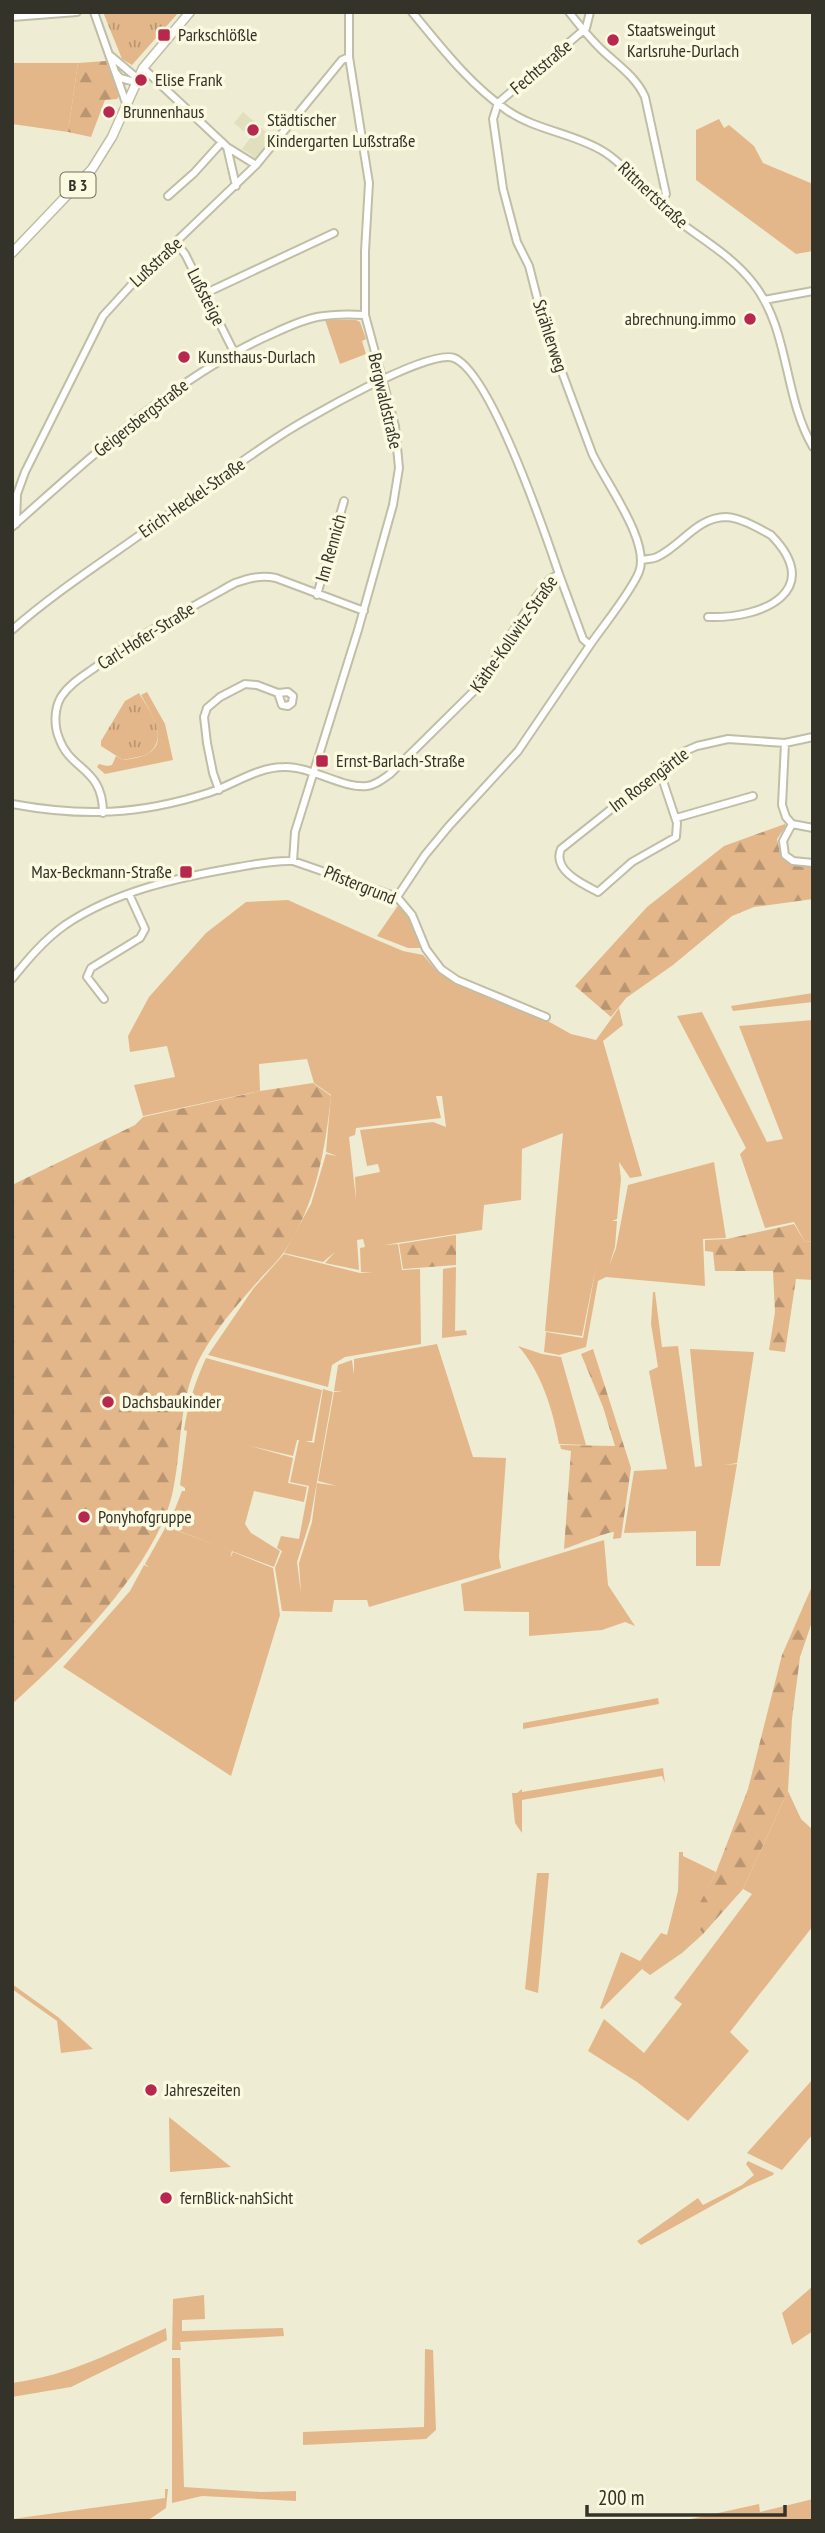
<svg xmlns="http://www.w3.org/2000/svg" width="825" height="2533" viewBox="0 0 825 2533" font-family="'PT Sans Narrow',sans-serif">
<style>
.built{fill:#e2dfbf}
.green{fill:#e4b78a;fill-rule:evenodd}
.forest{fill:url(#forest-firs)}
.park{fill:url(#park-tufts)}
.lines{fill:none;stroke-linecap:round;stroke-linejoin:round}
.minor-casing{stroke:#c0bea6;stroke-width:10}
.major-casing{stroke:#c0bea6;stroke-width:11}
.minor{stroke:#fff;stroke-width:6}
.major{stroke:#fff;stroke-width:8}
.poi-dot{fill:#b8274d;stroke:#fbf9e0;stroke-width:2.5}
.labels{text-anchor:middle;stroke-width:7;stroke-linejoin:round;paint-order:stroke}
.shield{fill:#fbf9e0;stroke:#706e61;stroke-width:2}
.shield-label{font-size:16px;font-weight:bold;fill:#34332a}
.poi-label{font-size:18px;fill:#34332a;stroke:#fbf9e0;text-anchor:start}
.street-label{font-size:18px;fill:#34332a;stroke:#fbf9e0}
</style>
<defs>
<pattern id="forest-firs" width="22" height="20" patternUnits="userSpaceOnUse" patternTransform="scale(1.75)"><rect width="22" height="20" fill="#e4b78a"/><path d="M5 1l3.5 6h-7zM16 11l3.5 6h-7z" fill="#ba9571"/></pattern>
<pattern id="park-tufts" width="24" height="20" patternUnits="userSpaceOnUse" patternTransform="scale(1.75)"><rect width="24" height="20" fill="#e4b78a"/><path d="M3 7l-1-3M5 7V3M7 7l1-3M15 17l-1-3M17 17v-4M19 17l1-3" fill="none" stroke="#ba9571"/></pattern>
</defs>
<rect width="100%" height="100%" fill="#eeecd3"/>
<path class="built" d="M 243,112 L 273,138 L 256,158 L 242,149 L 251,137 L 234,123 Z"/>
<path class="green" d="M 12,63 L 78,63 L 68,132 L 12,124 Z
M 719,119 L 724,128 L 729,125 L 754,146 L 763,163 L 813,184 L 813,251 L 796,254 L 696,180 L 696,130 Z
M 325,320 L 356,320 L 360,322 L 366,339 L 362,341 L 366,354 L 340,364 Z
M 147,692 L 165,724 L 173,760 L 105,774 L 97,767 L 99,764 L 107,766 L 112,765 L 116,756 L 123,760 C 130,759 138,758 145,755 C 172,744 150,711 141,695 Z
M 288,900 L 377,940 L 403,951 L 423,955 L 435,969 L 450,980 L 537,1015 L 571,1034 L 596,1040 L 619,1008 L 623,1025 L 603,1041 L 642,1176 L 630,1178 L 619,1162 L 621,1179 L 617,1219 L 612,1221 L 617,1221 L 615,1247 L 609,1266 L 616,1248 L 628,1185 L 714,1162 L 726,1238 L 703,1239 L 705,1286 L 606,1277 L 598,1281 L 586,1347 L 559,1355 L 544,1352 L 546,1332 L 583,1338 L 596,1267 L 582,1336 L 545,1331 L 563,1133 L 522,1149 L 521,1200 L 484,1205 L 482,1230 L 384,1245 L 398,1244 L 402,1270 L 420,1269 L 421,1344 L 345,1357 L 332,1365 L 328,1387 L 208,1355 L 253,1289 L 284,1254 L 360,1273 L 373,1272 L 361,1272 L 360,1248 L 365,1247 L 363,1239 L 357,1240 L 359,1270 L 325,1263 L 335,1252 L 323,1262 L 284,1253 L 311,1204 L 326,1154 L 337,1156 L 326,1152 L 331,1095 L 314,1083 L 307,1059 L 259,1064 L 260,1091 L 143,1116 L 134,1085 L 175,1077 L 167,1046 L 130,1052 L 128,1036 L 149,997 L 206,933 L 246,902 ZM 436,1096 L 442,1096 L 446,1127 L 433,1122 L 360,1130 L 367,1166 L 378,1164 L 380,1172 L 355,1177 L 356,1200 L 349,1137 L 355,1135 L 356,1128 L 441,1118 Z
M 399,904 L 409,917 L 423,948 L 408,948 L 377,936 Z
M 813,993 L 813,1002 L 733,1011 L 731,1006 Z
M 702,1012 L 767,1142 L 783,1139 L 739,1026 L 813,1020 L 813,1241 L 805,1242 L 794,1222 L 765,1228 L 740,1154 L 746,1148 L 677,1016 Z
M 456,1267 L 455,1331 L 466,1330 L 467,1335 L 442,1338 L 443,1269 Z
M 653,1292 L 655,1292 L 662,1347 L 678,1346 L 695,1467 L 702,1466 L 690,1349 L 754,1352 L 737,1463 L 724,1465 L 737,1464 L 720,1566 L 696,1566 L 696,1531 L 624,1533 L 634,1471 L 667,1469 L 649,1371 L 658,1367 L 651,1324 Z
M 437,1344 L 473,1457 L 506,1458 L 499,1557 L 501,1568 L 369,1607 L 367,1600 L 334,1600 L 332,1612 L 282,1611 L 275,1568 L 282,1551 L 277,1548 L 281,1536 L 299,1539 L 309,1486 L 290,1482 L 299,1440 L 297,1440 L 293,1456 L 247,1445 L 293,1458 L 288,1483 L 307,1487 L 304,1502 L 254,1491 L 245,1524 L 251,1533 L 280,1551 L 274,1567 L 179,1531 L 179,1525 L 178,1531 L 232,1551 L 230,1558 L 233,1552 L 273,1568 L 280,1615 L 231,1776 L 63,1667 L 130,1591 L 144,1565 L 149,1567 L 145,1564 L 168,1523 L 175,1524 L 170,1522 L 182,1491 L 185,1491 L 185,1488 L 180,1485 L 187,1431 L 184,1430 C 188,1404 195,1382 206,1358 L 322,1390 L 312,1441 L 305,1441 L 314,1443 L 323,1389 L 333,1392 L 310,1521 L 297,1562 L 301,1593 L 299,1563 L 312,1522 L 317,1483 L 337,1486 L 318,1481 L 334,1392 L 343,1392 L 334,1391 L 338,1365 L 352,1360 L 354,1375 L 354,1359 Z
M 518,1346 L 542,1354 L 561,1357 L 586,1445 L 559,1444 C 553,1410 541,1371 518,1346 Z
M 604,1540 L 608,1585 L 635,1626 L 625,1622 L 602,1630 L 529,1636 L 529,1612 L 464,1611 L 461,1584 Z
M 658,1698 L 659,1704 L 523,1729 L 523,1723 Z
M 663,1768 L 665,1783 L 662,1776 L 522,1800 L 522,1833 L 515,1823 L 512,1793 L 517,1793 L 522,1789 L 522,1792 Z
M 788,1791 L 801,1819 L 813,1830 L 813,1926 L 730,2032 L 749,2051 L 688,2121 L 637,2082 L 588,2051 L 604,2019 L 644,2053 L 682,2004 L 674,1998 L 752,1894 L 743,1889 Z
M 679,1852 L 683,1852 L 683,1856 L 716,1872 L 693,1918 L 703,1934 L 682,1953 L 650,1975 L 642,1969 L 602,2009 L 600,2008 L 621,1952 L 640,1961 L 661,1933 L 667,1935 L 678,1891 Z
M 537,1873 L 549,1873 L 538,1993 L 525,1989 Z
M 12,1984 L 58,2017 L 93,2049 L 61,2053 L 57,2021 L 12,1989 Z
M 813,2079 L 813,2134 L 782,2170 L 747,2153 Z
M 169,2117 L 231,2167 L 170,2172 Z
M 748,2161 L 774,2173 L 773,2175 L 746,2187 L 641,2245 L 637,2241 L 698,2198 L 703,2205 L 742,2185 L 754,2175 L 746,2164 Z
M 813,2286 L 813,2331 L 792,2345 L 782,2313 Z
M 204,2295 L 205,2319 L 182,2320 L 182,2331 L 283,2328 L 284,2336 L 180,2342 L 181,2350 L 172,2350 L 173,2299 Z
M 166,2328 L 167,2340 L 71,2387 L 12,2397 L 12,2383 C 71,2375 113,2352 166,2328 Z
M 425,2349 L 433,2350 L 436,2430 L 426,2439 L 303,2445 L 303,2432 L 424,2427 Z
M 172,2358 L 180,2358 L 184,2487 L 261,2492 L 296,2491 L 296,2501 L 202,2496 L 172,2503 Z
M 165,2489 L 168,2489 L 166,2508 L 147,2521 L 12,2521 L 12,2519 L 165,2498 Z
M 813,2499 L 813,2519 L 804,2521 L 682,2521 L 759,2504 L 760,2512 Z"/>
<path class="forest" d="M 106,61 L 119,96 L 117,99 L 105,100 L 91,137 L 68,132 L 78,63 Z
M 785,824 L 786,826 L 777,839 L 780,853 L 790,864 L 813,866 L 813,899 L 754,907 L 732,916 L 673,965 L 626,998 L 611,1017 L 575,986 L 647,907 L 724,846 Z
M 313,1083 L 331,1096 C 325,1151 316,1205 284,1252 C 277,1262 267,1271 259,1280 C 238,1304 216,1328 201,1356 C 177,1400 183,1448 172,1495 C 154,1569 67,1655 12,1704 L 12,1185 L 135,1125 L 143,1117 L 260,1091 Z
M 794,1224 L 805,1242 L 813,1241 L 813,1280 L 796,1279 L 785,1352 L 769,1350 L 775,1312 L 773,1271 L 715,1271 L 713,1252 L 705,1251 L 705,1240 L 727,1239 Z
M 456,1235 L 456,1265 L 403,1269 L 399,1244 Z
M 593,1349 L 631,1468 L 621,1538 L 613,1539 L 614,1532 C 607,1532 574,1546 564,1549 L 571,1451 L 561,1449 L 560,1445 L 615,1446 L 603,1407 L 581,1354 Z
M 813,1584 L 813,1619 L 800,1657 L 792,1719 L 788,1791 L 743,1889 L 703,1934 L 692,1918 L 716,1872 L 748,1789 L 782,1655 Z"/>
<path class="park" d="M 103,12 L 179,12 L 132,65 L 122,59 Z
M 139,693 C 148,709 170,736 149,753 C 143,757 130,758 123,760 L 101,746 L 101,741 L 125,701 Z"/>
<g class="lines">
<defs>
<path id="minor" d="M 94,12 L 126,103
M 412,12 C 441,47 470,85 508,111 C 536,130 572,133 601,150 C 626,164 641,191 663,209 C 692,234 729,252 753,283 C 790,330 783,396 813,447
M 569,12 C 580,26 590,39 603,51 C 619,66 636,77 645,97 L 666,194 L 660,207
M 12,17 L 77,12
M 111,56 L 137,78
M 143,68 L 227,147 L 256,165
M 116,73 L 120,78 L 135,82
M 227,147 L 236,186
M 168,196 L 194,173 L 222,142
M 176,243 L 185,254 L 234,352
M 204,294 L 334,233
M 764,300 L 813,291
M 16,524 L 17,494 L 25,472 L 103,316 L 134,282 L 256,165 L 342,60 L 349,57
M 12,527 C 90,458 168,383 263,338 C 281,330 298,321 317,317 C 333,314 349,314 365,315
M 641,560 C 646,559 653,559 657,557 C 681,546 697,517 726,517 C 742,518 758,528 771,535 C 825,590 764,619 708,617
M 317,595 L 344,501
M 12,630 C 53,594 99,564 144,532 C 188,500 232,467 278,437 C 303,420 429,348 454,358 C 491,373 545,533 559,574 L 550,579 L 530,605 L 476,689 L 390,774 C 383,779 376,785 367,786 C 343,789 311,766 284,767 C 257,767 233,785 208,793 C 139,815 83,817 12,804
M 590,645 C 603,626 631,592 639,572 C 651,542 605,482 592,453 L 543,321 L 529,266 L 517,242 L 503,189 L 493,119 L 498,103 L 586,28 L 590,12
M 785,743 L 782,805 L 786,817 L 792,824 L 813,828
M 660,772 L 677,823 L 676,837 L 632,862 L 598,892 C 582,884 552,870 561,849 L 683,752 L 697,746 L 728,739 L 785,743 L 813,737
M 219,790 L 213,773 L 207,743 L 204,717 L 207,708 L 220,697 L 245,684 L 257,685 L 278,693 L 288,692 L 293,696 L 292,703 L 288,706 L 282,705 L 278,693
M 103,813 C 103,767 70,771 59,738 C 54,726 54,709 61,697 C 70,683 85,675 97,666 C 141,634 188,609 235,583 C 249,578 261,575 276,578 L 364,611
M 676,818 L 753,796
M 792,824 L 783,841 L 785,855 L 793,861 L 813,863
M 293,861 L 295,832 L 358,630 L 393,505 L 399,468 L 395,426 L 365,315 L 365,251 L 369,183 L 349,57 L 349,12
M 397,897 L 425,855 L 449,826 L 518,751 L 590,645 L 583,639 L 559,574
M 12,979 C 28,959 44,940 65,925 C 115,891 180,877 239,867 C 257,864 274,860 293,861 L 397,897 L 412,915 L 426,949 L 441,969 L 457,980 L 546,1017
M 104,999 L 87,977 L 91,968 L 140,938 L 145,929 L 129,894"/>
<path id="major" d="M 12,253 L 92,169 L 112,137 L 143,68 L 190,12"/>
</defs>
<use href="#minor" class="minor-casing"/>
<use href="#major" class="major-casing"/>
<use href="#minor" class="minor"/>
<use href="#major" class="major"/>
</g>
<g class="poi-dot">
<rect x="157" y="28" width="14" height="14" rx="3.5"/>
<circle cx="613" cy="40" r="7"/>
<circle cx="141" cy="80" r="7"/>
<circle cx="109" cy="112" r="7"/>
<circle cx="253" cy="130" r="7"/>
<circle cx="750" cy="319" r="7"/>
<circle cx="184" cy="357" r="7"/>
<rect x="315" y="754" width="14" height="14" rx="3.5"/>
<rect x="179" y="865" width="14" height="14" rx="3.5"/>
<circle cx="108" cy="1402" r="7"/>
<circle cx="84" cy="1517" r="7"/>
<circle cx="151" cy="2090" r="7"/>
<circle cx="166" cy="2198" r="7"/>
</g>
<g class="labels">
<rect class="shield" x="60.5" y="172.5" width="35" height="25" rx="5"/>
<g class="shield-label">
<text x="78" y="191">B 3</text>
</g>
<g class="poi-label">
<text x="627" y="36">Staatsweingut<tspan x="627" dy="21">Karlsruhe-Durlach</tspan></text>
<text x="178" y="41">Parkschlößle</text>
<text x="155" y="86">Elise Frank</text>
<text x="123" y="118">Brunnenhaus</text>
<text x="267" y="126">Städtischer<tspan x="267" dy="21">Kindergarten Lußstraße</tspan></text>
<text x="736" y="325" text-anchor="end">abrechnung.immo</text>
<text x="198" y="363">Kunsthaus-Durlach</text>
<text x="336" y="767">Ernst-Barlach-Straße</text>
<text x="172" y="878" text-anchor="end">Max-Beckmann-Straße</text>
<text x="122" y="1408">Dachsbaukinder</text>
<text x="98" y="1523">Ponyhofgruppe</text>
<text x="165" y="2096">Jahreszeiten</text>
<text x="180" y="2204">fernBlick-nahSicht</text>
</g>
<g class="street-label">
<text transform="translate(541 67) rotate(-40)" y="6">Fechtstraße</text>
<text transform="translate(653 195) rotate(43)" y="6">Rittnertstraße</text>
<text transform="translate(156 262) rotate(-43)" y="6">Lußstraße</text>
<text transform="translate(206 297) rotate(63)" y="6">Lußsteige</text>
<text transform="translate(550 336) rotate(72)" y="6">Strählerweg</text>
<text transform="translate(385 401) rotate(77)" y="6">Bergwaldstraße</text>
<text transform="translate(141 418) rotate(-38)" y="6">Geigersbergstraße</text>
<text transform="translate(192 498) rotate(-35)" y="6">Erich-Heckel-Straße</text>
<text transform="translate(331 548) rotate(-74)" y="6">Im Rennich</text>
<text transform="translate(514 634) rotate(-55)" y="6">Käthe-Kollwitz-Straße</text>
<text transform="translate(146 636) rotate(-32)" y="6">Carl-Hofer-Straße</text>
<text transform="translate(649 780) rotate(-37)" y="6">Im Rosengärtle</text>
<text transform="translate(360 885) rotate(22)" y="6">Pfistergrund</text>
</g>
</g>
<rect width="825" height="2533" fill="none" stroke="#34332a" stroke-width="28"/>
<path d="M587 2505v10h198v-10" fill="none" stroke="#34332a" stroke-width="3.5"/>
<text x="598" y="2505" font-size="21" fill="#34332a" stroke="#fbf9e0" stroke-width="5" paint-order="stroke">200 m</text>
</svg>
